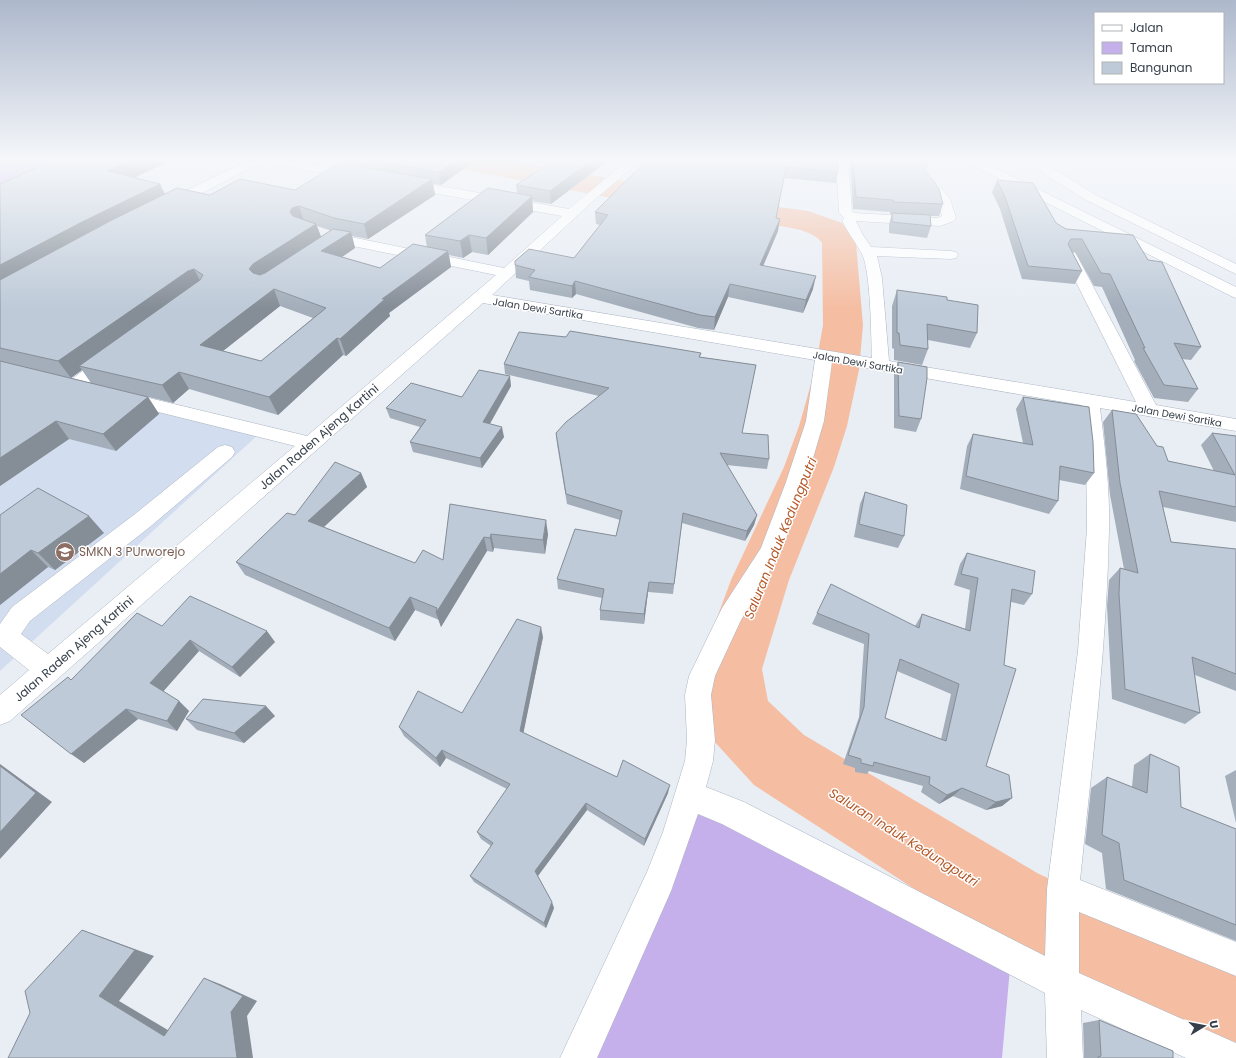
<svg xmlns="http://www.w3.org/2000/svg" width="1236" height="1058" viewBox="0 0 1236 1058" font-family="Poppins,sans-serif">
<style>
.education{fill:#d2ddef}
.green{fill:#c6b0ec}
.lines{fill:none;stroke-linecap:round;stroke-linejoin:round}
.river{fill:#f5bea3;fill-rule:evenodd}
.minor-casing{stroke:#abb5c2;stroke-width:1}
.minor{fill:#fff;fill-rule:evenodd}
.wall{fill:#a3aeba;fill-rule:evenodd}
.shaded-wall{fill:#858d97}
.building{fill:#becad8;stroke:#858d97;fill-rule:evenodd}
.labels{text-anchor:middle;stroke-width:3;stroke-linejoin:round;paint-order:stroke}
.far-street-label{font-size:10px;fill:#37404a;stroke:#fff}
.street-label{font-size:12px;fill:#37404a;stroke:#fff}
.education-label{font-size:12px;fill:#785e54;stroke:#fff;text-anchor:start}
.water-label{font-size:13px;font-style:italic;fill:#b45827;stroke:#fff}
</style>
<rect width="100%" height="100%" fill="#e9eef5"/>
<path class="education" d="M 0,357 L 259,434 L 0,671 Z"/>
<path class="green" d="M 0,160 L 63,160 L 0,185 Z
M 689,795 L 1011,957 L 1002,1058 L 575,1058 Z"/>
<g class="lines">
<path class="river" d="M 445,160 L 507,160 L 742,202 L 808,211 L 842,223 L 856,243 L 863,325 L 859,370 L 847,426 L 834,467 L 789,580 L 762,669 L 768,701 L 804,735 L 1039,874 L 1236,963 L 1236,1053 L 1205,1040 L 981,932 L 754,785 L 713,740 L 703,717 L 698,669 L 731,580 L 784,467 L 799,426 L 815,370 L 823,325 L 822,243 C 810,225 762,225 741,222 C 647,206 554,186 460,169 L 450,166 Z"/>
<defs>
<path id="minor" d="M 249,160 L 264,160 L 262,162 L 173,208 L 163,208 L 162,205 L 163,202 Z
M 264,160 L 289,160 L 356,171 L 360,172 L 362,175 L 360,178 L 356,179 L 270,163 L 266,162 Z
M 628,160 L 641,160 L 593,201 L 492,295 L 872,358 C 871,336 871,272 862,254 C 856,243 848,233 842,220 L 844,218 L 839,212 L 836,160 L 848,160 L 852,211 L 854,213 L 938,218 L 942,216 C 935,186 919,182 903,160 L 915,160 L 933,177 L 950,199 L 956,218 L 954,221 L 940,226 L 856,221 L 863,235 L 871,247 L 951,251 L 956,252 L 958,255 L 956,258 L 951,259 L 877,256 L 882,278 L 889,361 L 1136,402 L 1063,256 L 1065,253 L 1070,252 L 1075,253 L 1077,256 L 1156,405 L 1236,419 L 1236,431 L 1100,408 C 1105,448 1110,489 1109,529 C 1107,646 1092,763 1080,880 L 1236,942 L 1236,976 L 1079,912 L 1079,973 L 1236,1043 L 1236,1058 L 1186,1058 L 1081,1010 L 1083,1058 L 1047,1058 L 1045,993 L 722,824 L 698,814 L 671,891 L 597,1058 L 560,1058 L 647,872 L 663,832 L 685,761 L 687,740 L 685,695 L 689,676 L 722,608 L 761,548 L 786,482 L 806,421 L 815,360 L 483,303 L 10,721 L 0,725 L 0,695 L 29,670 L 0,647 L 0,624 L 12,607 L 135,514 L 218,447 L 225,445 L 232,447 L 235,452 L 232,457 L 151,526 L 30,621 L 21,634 L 48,654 L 295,446 L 118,402 L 115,398 L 118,394 L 124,392 L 307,436 L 496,275 L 338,243 L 327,248 L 322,247 L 320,244 L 331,235 L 336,234 L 504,268 L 562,216 L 406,188 L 402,187 L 400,184 L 402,181 L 406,180 L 569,209 ZM 832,362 L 1081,405 L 1086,454 L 1087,528 L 1078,651 L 1047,889 L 1045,956 L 744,802 L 706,787 L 713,761 L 715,740 L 711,695 L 715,676 L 741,620 L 782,550 L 806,482 L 824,421 Z
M 964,160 L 979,160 L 1236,287 L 1236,298 L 1231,296 L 966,162 Z
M 1031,160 L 1044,160 L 1054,169 L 1094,194 L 1236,264 L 1236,274 L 1086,200 L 1046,175 Z
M 1147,160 L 1162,160 L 1160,162 L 1149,162 Z
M 110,354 L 116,355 L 119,359 L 116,363 L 80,390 L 74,392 L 68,390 L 65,386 L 68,382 L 104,355 Z"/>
</defs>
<use href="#minor" class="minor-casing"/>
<use href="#minor" class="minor"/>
</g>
<path class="wall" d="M 55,160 L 172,160 L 134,178 L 160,184 L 165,194 L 210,195 L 295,190 L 346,164 L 345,160 L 476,160 L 441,185 L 433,184 L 435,195 L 368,239 L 352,236 L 355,248 L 342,257 L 380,268 L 427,247 L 425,235 L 517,194 L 516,185 L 548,164 L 527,160 L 609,160 L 551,204 L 532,201 L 533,212 L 488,255 L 472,252 L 463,258 L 449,255 L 451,267 L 389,313 L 390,316 L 346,356 L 343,355 L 278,415 L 189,389 L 173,403 L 91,383 L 82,370 L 71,378 L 148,397 L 159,414 L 116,451 L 69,439 L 0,486 L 0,184 ZM 317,226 L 329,230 L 331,231 L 321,237 ZM 280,306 L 313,318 L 261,361 L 223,351 Z
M 647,160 L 838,160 L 838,172 L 836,183 L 784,178 L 776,218 L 778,231 L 763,266 L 813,289 L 803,313 L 728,297 L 714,330 L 698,328 L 576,294 L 572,298 L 530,290 L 529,281 L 516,278 L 515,265 L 574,258 L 600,225 L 596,224 L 595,212 Z
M 850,160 L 915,160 L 943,204 L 939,216 L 930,216 L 931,226 L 927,238 L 889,233 L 889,224 L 892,214 L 890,214 L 890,212 L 853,209 Z
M 916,160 L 930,160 L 927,169 Z
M 997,180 L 1056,223 L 1066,229 L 1148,260 L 1201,347 L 1191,360 L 1182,359 L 1198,389 L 1188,402 L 1154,398 L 1134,361 L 1135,360 L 1102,287 L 1094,286 L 1075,252 L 1072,252 L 1082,271 L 1075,284 L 1022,279 L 1000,209 L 992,192 Z
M 897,290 L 947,300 L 977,333 L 970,348 L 928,340 L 928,349 L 922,365 L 894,360 L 894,349 L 892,348 L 892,306 Z
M 701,353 L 700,357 L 756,365 L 742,433 L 769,459 L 767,469 L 726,465 L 757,515 L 754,525 L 745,541 L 682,523 L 673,594 L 648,592 L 644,624 L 600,620 L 600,610 L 602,598 L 558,589 L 557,579 L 616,536 L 620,520 L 567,504 L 557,444 L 556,433 L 599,396 L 505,374 L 504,364 Z
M 898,362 L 921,419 L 916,432 L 894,428 L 894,374 Z
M 511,386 L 490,424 L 504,437 L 482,468 L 413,452 L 410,442 L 420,427 L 390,418 L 386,408 L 462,397 Z
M 1023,397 L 1094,473 L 1085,485 L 1059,480 L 1058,501 L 1049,514 L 960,489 L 967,446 L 973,434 L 1023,443 L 1016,409 Z
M 1112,410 L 1157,446 L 1168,461 L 1214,471 L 1201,445 L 1212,433 L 1236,436 L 1236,522 L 1163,507 L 1171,542 L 1236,549 L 1236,691 L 1195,675 L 1200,713 L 1185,724 L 1112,699 L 1107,606 L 1109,580 L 1120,568 L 1124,569 L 1110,495 L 1103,422 Z
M 361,473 L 367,487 L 324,527 L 415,563 L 443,560 L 450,504 L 548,534 L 545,554 L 494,548 L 493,552 L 487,551 L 441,627 L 439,620 L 415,610 L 395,641 L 245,575 L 236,562 L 295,515 Z
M 865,492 L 904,536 L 898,548 L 854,537 L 860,504 Z
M 0,515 L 104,533 L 55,570 L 48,567 L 0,605 Z
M 967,553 L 1032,594 L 1024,605 L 1011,602 L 986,766 L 1012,798 L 1002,806 L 986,810 L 953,796 L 939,804 L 921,792 L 923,786 L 869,771 L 867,774 L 855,772 L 855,768 L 843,764 L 859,717 L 864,644 L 812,624 L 817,613 L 915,626 L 922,614 L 965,629 L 970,590 L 954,585 L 960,564 ZM 897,671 L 951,694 L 941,739 L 885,718 Z
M 162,626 L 275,642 L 240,677 L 199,651 L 163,691 L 179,701 L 189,711 L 177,731 L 138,719 L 84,763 L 71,680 Z
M 543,637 L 523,733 L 617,777 L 668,793 L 644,846 L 587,810 L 538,876 L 554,908 L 546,928 L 474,882 L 470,876 L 491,846 L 481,839 L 477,832 L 507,789 L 446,758 L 440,767 L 404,736 L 399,727 L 462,713 Z
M 275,716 L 244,743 L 197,730 L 186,719 Z
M 1150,754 L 1181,807 L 1236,829 L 1236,941 L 1106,889 L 1102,853 L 1085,844 L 1091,788 L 1107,777 L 1132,787 L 1134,765 Z
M 1236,770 L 1236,823 L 1225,776 Z
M 1099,1020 L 1173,1058 L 1084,1058 L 1083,1023 Z"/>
<path class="shaded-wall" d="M 133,160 L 172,160 L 115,186 L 107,171 Z
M 456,160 L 476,160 L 441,185 L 439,172 Z
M 592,160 L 609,160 L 551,204 L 550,191 Z
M 432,179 L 435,195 L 368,239 L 364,224 Z
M 160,184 L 167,199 L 0,288 L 0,265 L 82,222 Z
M 532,196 L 533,212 L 488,255 L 486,238 Z
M 299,206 L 304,222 L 296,228 L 290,212 L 292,208 Z
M 780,219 L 778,231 L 758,278 L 760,265 Z
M 316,224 L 322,239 L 260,281 L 249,269 L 253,264 Z
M 351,232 L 355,248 L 327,267 L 321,251 Z
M 469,235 L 472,252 L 463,258 L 460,241 Z
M 448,251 L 451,267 L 389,313 L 390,316 L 346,356 L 340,339 L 382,299 Z
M 194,269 L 203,286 L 79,366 L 82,370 L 71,378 L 58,361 L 188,271 Z
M 816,276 L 813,289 L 803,313 L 806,300 Z
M 575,281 L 576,294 L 572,298 L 572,286 Z
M 730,284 L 728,297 L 714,330 L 715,317 Z
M 274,289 L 280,306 L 209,362 L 200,345 Z
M 337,338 L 343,355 L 278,415 L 269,397 Z
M 179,372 L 189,389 L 173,403 L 162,385 Z
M 510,376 L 511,386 L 485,432 L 483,422 Z
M 148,397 L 159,414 L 116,451 L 103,434 Z
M 56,421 L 69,439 L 0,486 L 0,458 Z
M 502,427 L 504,437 L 482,468 L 480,458 Z
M 361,473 L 367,487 L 315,535 L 308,521 Z
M 757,515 L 754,525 L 745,541 L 747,531 Z
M 89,516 L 104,533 L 55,570 L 38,553 Z
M 546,520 L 548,534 L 545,554 L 543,540 Z
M 491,534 L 494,548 L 493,552 L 490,538 Z
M 484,537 L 487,551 L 441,627 L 436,613 Z
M 31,550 L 48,567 L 0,605 L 0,574 Z
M 649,582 L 648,592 L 644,624 L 644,614 Z
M 410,597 L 415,610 L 395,641 L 389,628 Z
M 541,627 L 543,637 L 522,740 L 520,731 Z
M 267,631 L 275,642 L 240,677 L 232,667 Z
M 190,640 L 199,651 L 161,694 L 150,683 Z
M 179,701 L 189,711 L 177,731 L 167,721 Z
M 266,706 L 275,716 L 244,743 L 234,733 Z
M 126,709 L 138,719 L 84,763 L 71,754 Z
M 442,750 L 446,758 L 440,767 L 436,758 Z
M 0,764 L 52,802 L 0,859 Z
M 670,785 L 668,793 L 644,846 L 645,839 Z
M 962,788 L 953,796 L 939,804 L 947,795 Z
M 1012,798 L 1002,806 L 986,810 L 996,802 Z
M 586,803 L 587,810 L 537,877 L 535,871 Z
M 552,902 L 554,908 L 546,928 L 544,923 Z
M 82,930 L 154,956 L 119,1001 L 183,1039 L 164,1036 L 99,996 Z
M 204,978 L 220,984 L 257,1001 L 247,1016 L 253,1058 L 237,1058 Z"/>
<path class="building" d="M 55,160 L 133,160 L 107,171 L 160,184 L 82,222 L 0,265 L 0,184 Z
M 366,160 L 456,160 L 439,172 Z
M 554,160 L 592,160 L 550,191 L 516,185 Z
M 647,160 L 838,160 L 838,172 L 786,167 L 776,218 L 780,219 L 760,265 L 816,276 L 806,300 L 730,284 L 715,317 L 700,315 L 575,281 L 572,286 L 529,277 L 535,270 L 515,265 L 515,261 L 529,249 L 574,258 L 608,215 L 595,212 Z
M 853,160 L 915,160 L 933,180 L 939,189 L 943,204 L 893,202 L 893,200 L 856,197 Z
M 339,163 L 432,179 L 364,224 L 334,218 L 299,206 L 292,208 L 290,212 L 293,216 L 316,224 L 253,264 L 249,269 L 253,273 L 260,275 L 265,273 L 333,229 L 351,232 L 321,251 L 380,268 L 413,244 L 448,251 L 382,299 L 385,299 L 340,339 L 337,338 L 269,397 L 179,372 L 162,385 L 79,366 L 200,280 L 203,275 L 194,269 L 188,271 L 58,361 L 0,348 L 0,280 L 110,221 L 177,188 L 210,195 L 240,179 L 295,190 ZM 274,289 L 326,308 L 261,361 L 200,345 Z
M 997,180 L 1033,183 L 1056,223 L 1066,229 L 1133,235 L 1148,260 L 1162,262 L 1201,347 L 1174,343 L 1198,389 L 1164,385 L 1143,348 L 1145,348 L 1110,274 L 1101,273 L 1082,239 L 1071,239 L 1068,244 L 1082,271 L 1028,266 L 1005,197 Z
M 488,188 L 532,196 L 486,238 L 469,235 L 460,241 L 425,235 Z
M 892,213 L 930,215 L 931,226 L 892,222 Z
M 897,290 L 947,297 L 947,300 L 978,305 L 977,333 L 927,324 L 928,349 L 900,345 L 899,333 L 897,333 Z
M 570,331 L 701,353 L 699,357 L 756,365 L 742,433 L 768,435 L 769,459 L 720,453 L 757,515 L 747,531 L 683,513 L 674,584 L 649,582 L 644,614 L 600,610 L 604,589 L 557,579 L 575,529 L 616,536 L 622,511 L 566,494 L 556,433 L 566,422 L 609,388 L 504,364 L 519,332 L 566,337 Z
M 0,361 L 148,397 L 103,434 L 56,421 L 0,458 Z
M 898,362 L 927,367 L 927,378 L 921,419 L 899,416 Z
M 479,370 L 510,376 L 483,422 L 502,427 L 480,458 L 410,442 L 426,420 L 386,408 L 411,383 L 462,397 Z
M 1023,397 L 1089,407 L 1093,442 L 1094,473 L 1060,466 L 1058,501 L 966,476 L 973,434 L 1033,445 Z
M 1112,410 L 1136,414 L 1157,446 L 1163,447 L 1168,461 L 1235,475 L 1212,433 L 1236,436 L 1236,507 L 1159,491 L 1171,542 L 1236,549 L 1236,674 L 1192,657 L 1200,713 L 1125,689 L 1119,594 L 1120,568 L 1138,573 L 1120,483 Z
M 335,462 L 361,473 L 308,521 L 415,563 L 423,550 L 443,560 L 450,504 L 546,520 L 543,540 L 491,534 L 490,538 L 484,537 L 436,613 L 437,608 L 410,597 L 389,628 L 236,562 L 287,513 L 295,515 Z
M 38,488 L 89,516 L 38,553 L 31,550 L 0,574 L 0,515 Z
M 865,492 L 907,505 L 904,536 L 859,524 Z
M 967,553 L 1035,571 L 1032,594 L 1012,589 L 1004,665 L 1016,669 L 986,766 L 1009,775 L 1012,798 L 996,802 L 962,788 L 947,795 L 929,784 L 930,777 L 874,762 L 873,766 L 861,763 L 861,759 L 848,755 L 864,707 L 869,634 L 817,613 L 831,584 L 919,628 L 922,614 L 970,631 L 978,578 L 961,574 ZM 900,659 L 959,684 L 946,741 L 885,718 Z
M 190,596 L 267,631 L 232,667 L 190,640 L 150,683 L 179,701 L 167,721 L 126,709 L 71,754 L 21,715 L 68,677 L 71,680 L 137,613 L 162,626 Z
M 517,619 L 541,627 L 520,731 L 617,777 L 623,760 L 670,785 L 645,839 L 586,803 L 535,871 L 552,902 L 544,923 L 470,876 L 493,843 L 477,832 L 510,784 L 442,750 L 436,758 L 399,727 L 418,691 L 462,713 Z
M 203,699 L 266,706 L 234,733 L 186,719 Z
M 1150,754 L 1179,767 L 1181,807 L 1236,829 L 1236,925 L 1124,880 L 1119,843 L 1102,835 L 1107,777 L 1147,793 Z
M 0,766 L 36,793 L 0,832 Z
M 82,930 L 135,950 L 99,996 L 164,1036 L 204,978 L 243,996 L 231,1012 L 237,1058 L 8,1058 L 30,1013 L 25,991 Z
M 1099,1020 L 1173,1051 L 1173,1058 L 1098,1058 L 1098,1057 L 1101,1056 Z"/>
<linearGradient id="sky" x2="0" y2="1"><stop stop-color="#adb8cc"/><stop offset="0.52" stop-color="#f5f7fa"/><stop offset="1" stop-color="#f5f7fa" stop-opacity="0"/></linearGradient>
<rect width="1236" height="308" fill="url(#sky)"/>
<defs>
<symbol id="school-disc" viewBox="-11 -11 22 22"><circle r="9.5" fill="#8d6e63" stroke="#fff"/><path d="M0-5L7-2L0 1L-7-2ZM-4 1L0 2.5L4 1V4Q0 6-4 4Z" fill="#fff"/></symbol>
</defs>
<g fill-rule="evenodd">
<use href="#school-disc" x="54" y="541" width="22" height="22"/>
</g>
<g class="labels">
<g class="far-street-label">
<text transform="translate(538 308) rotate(9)" y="4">Jalan Dewi Sartika</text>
<text transform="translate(858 362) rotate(10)" y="4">Jalan Dewi Sartika</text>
<text transform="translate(1177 415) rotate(10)" y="4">Jalan Dewi Sartika</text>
</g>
<g class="street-label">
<text transform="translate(319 437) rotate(-41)" y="4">Jalan Raden Ajeng Kartini</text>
<text transform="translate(74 649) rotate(-41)" y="4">Jalan Raden Ajeng Kartini</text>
</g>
<g class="education-label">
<text x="79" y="556">SMKN 3 PUrworejo</text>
</g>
<g class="water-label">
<text transform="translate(780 538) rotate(-68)" y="5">Saluran Induk Kedungputri</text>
<text transform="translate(904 837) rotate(32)" y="5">Saluran Induk Kedungputri</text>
</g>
</g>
<rect x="1094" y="12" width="130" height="72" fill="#ffffff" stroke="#afb3b7"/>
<rect x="1102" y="25" width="20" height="6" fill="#ffffff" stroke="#afb3b7"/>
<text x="1130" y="32" font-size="12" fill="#37404a">Jalan</text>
<rect x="1102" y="42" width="20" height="12" fill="#c6b0ec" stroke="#afb3b7"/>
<text x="1130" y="52" font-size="12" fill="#37404a">Taman</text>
<rect x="1102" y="62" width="20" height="12" fill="#becad8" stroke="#afb3b7"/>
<text x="1130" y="72" font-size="12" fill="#37404a">Bangunan</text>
<g transform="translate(1204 1026) rotate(80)" stroke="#ffffff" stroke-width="3" paint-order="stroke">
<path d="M0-3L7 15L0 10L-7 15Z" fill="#37404a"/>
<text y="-6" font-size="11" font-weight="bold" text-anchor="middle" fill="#37404a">U</text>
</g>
</svg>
